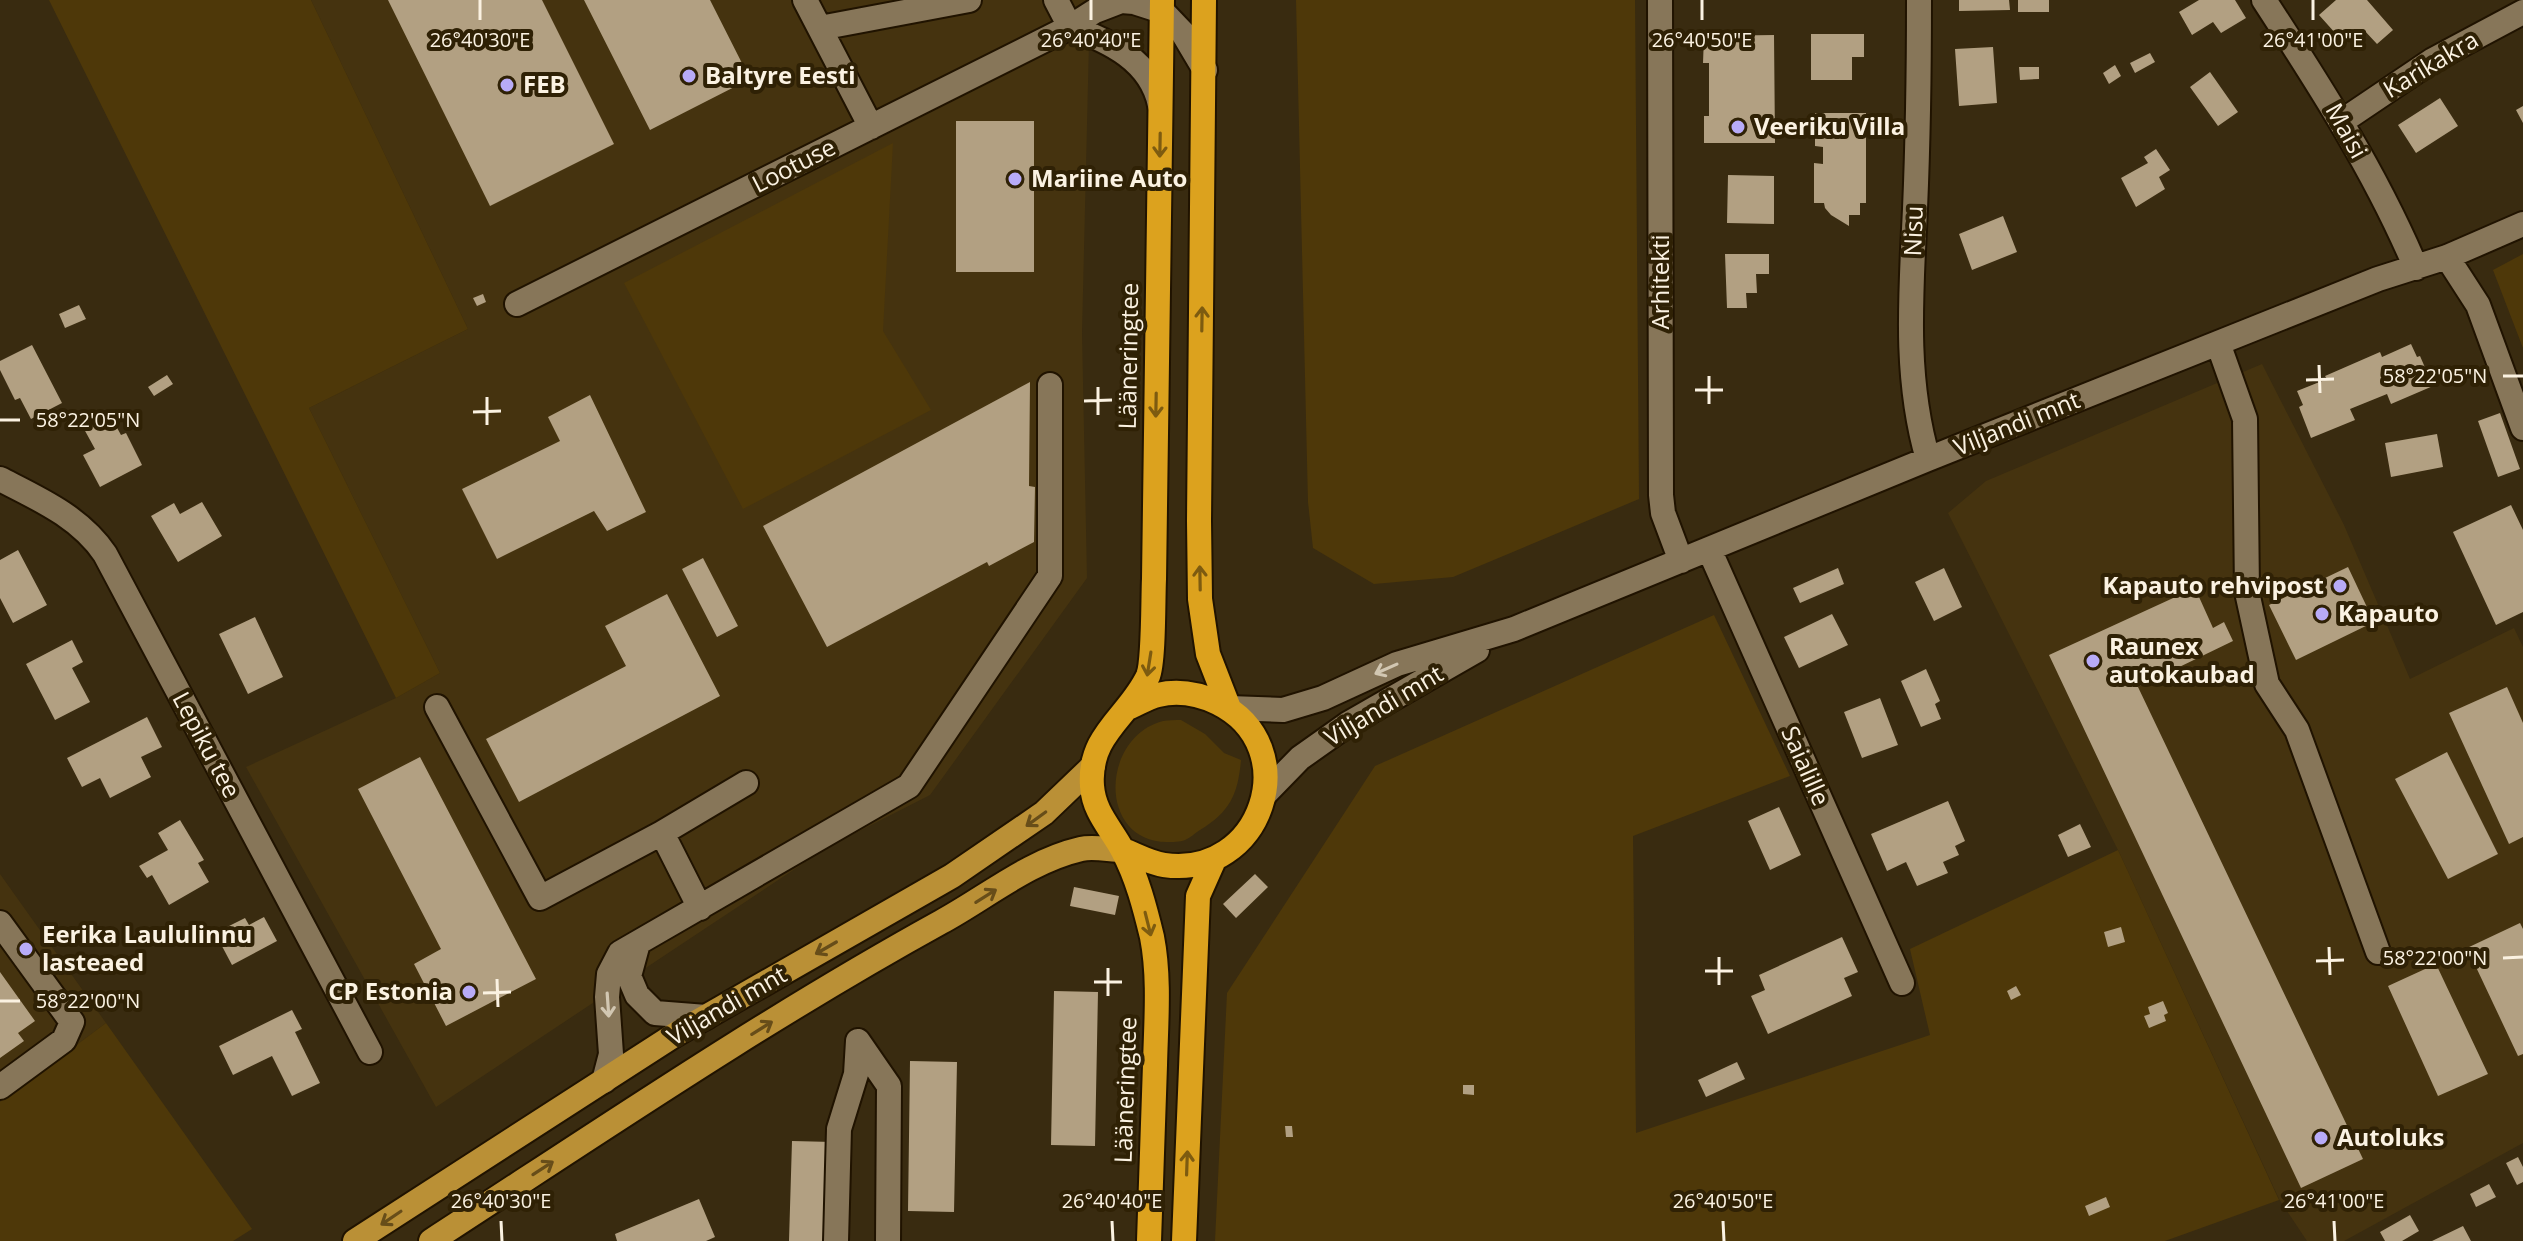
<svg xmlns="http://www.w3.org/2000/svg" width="2523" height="1241" viewBox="0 0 2523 1241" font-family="'Open Sans',sans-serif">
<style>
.built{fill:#45330f}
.green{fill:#4e3809}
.building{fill:#b2a082}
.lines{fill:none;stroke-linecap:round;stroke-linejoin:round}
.minor-casing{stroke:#201300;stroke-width:28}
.major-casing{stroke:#201300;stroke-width:28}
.highway-casing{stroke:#201300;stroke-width:28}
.minor{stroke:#877659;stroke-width:24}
.major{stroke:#ba9036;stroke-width:24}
.highway{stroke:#dca21e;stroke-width:24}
.oneway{stroke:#7d5b10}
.oneway2{stroke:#d2c7b2}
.oneway3{stroke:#674d19}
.ticks{fill:none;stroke:#fbf2e2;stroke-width:3}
.poi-dot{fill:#b8abf7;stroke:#2f2105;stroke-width:3}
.labels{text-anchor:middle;stroke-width:8;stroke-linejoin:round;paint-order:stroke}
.street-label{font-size:24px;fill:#fbf2e2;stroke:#2f2105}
.poi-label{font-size:24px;font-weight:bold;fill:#fbf2e2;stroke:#2f2105;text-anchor:start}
.ticks-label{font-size:20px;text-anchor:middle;fill:#fbf2e2;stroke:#2f2105;stroke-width:8;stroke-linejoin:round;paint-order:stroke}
</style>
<rect width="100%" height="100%" fill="#392b10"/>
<path class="built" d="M 311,0 L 1090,0 L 1082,333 L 1087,578 L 930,795 L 828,847 L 436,1107 L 246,767 L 396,698 L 440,673 L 309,408 L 468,329 Z
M 2262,364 L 2344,525 L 2410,679 L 2514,628 L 2523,647 L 2523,1143 L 2344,1241 L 2307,1241 L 2279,1199 L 2118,850 L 1948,513 L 1986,481 Z
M 0,874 L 106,1023 L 0,1102 Z"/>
<path class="green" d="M 49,0 L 311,0 L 468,329 L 309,408 L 440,673 L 396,698 Z
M 1296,0 L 1635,0 L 1639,499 L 1453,577 L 1374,584 L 1313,548 L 1308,502 Z
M 893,143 L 883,331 L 931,410 L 743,509 L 624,283 Z
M 2523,254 L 2523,348 L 2493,270 Z
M 1714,615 L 1790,776 L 1633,836 L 1636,1133 L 1930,1035 L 1910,949 L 2118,850 L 2279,1200 L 2165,1241 L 1215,1241 L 1227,993 L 1375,766 Z
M 1181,720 L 1205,734 L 1224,753 L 1241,760 C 1238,794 1230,812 1200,830 C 1195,833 1190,838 1185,840 C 1180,842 1172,842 1167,842 C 1097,841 1101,737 1163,721 C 1168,720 1175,720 1181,720 Z
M 106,1023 L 252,1229 L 233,1241 L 0,1241 L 0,1102 Z"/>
<path class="building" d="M 388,0 L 542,0 L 614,144 L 490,206 Z
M 584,0 L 710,0 L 750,79 L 650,130 Z
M 1959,0 L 2009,0 L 2010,10 L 1959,11 Z
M 2018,0 L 2049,0 L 2049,12 L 2018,12 Z
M 2199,0 L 2235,0 L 2246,18 L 2221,33 L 2213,22 L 2192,35 L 2179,12 Z
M 2336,0 L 2367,0 L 2393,30 L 2377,44 L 2363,29 L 2345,44 L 2319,15 Z
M 1811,34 L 1864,34 L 1864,57 L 1852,57 L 1852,80 L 1811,80 Z
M 1774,35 L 1775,143 L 1704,143 L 1704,116 L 1709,116 L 1709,63 L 1703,63 L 1704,36 Z
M 1993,47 L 1997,103 L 1959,106 L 1955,49 Z
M 2150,53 L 2155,62 L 2135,73 L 2130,63 Z
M 2115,65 L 2121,76 L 2109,84 L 2103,73 Z
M 2019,67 L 2039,67 L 2039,79 L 2020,80 Z
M 2210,72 L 2238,112 L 2218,126 L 2190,87 Z
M 2440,98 L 2458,126 L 2416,153 L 2398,125 Z
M 2523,106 L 2523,123 L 2516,110 Z
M 1815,113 L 1866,113 L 1866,203 L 1860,203 L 1860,215 L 1849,215 L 1849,226 L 1831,215 L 1825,208 L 1824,203 L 1814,203 L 1814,163 L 1823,164 L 1823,147 L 1815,146 Z
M 956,121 L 1034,121 L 1034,272 L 956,272 Z
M 2156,149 L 2170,170 L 2159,177 L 2165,189 L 2136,207 L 2121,178 L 2148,163 L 2144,157 Z
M 1728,175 L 1774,176 L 1774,224 L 1727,223 Z
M 2003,216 L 2017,252 L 1972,270 L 1959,234 Z
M 1725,254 L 1769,254 L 1769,274 L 1756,274 L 1757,293 L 1746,293 L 1747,308 L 1727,308 Z
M 483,294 L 486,302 L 477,306 L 473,298 Z
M 79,305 L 86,319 L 65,328 L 59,314 Z
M 2411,344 L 2417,357 L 2420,356 L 2433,386 L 2391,404 L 2387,394 L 2350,409 L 2355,420 L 2311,438 L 2299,407 L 2303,405 L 2297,391 L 2327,379 L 2325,376 L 2380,352 L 2382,357 Z
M 32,345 L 62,403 L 31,419 L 20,398 L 15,400 L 0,370 L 0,361 Z
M 167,375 L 173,384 L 154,396 L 148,387 Z
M 1030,382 L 1029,486 L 1035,487 L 1034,542 L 989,566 L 987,562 L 827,647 L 763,526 Z
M 590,395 L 646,512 L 607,531 L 594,511 L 497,559 L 462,489 L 560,441 L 548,417 Z
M 2500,413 L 2520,469 L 2498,477 L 2478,421 Z
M 110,415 L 121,435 L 126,433 L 142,465 L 100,487 L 83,455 L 95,449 L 84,429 Z
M 2437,434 L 2443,467 L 2391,477 L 2385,443 Z
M 202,502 L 222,536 L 178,562 L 151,516 L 174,503 L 180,514 Z
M 2511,505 L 2523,530 L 2523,612 L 2496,625 L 2453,532 Z
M 18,550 L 47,605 L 13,623 L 0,598 L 0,560 Z
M 703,558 L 738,626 L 717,637 L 682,569 Z
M 2348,567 L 2374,622 L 2296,660 L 2269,605 Z
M 1838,568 L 1844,584 L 1800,603 L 1793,588 Z
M 1944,568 L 1962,607 L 1934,621 L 1915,582 Z
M 2195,588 L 2213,628 L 2224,622 L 2233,641 L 2138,687 L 2363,1159 L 2301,1188 L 2049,655 Z
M 667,594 L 720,696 L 519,802 L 486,739 L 626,666 L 605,626 Z
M 1832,614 L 1848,645 L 1799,668 L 1784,637 Z
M 255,617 L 283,677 L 248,694 L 219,634 Z
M 72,640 L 83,662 L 72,668 L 90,702 L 55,720 L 26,664 Z
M 1926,669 L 1940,701 L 1935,704 L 1941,719 L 1921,727 L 1901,681 Z
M 2507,687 L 2523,723 L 2523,837 L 2509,844 L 2449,713 Z
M 1880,698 L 1898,745 L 1862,758 L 1844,712 Z
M 147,717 L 162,747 L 141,757 L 151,777 L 110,798 L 100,778 L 82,787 L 67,758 Z
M 2447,752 L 2498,854 L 2448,879 L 2395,779 Z
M 420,757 L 536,979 L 446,1026 L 414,964 L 441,949 L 358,789 Z
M 1948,801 L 1965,841 L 1955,846 L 1959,855 L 1943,862 L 1948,873 L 1917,886 L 1906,862 L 1887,871 L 1871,834 Z
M 1779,807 L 1801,855 L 1770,870 L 1748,821 Z
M 180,820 L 204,860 L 198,863 L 209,882 L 169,905 L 152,875 L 147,878 L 139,866 L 168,850 L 158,833 Z
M 2080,824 L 2091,847 L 2068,857 L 2058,835 Z
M 1255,874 L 1268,887 L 1236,918 L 1223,904 Z
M 1074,887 L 1119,896 L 1115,915 L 1070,906 Z
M 264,917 L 277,941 L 232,965 L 215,933 L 245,918 L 249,925 Z
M 2520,923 L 2523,929 L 2523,1054 L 2518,1056 L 2467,948 Z
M 2121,927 L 2125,942 L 2108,947 L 2104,932 Z
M 1842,937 L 1858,972 L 1844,978 L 1852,996 L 1768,1034 L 1751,996 L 1765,990 L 1759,975 Z
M 2436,964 L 2488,1074 L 2438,1096 L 2388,986 Z
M 0,972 L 35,1021 L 18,1033 L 24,1041 L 0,1058 Z
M 2016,986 L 2021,995 L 2011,1000 L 2007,991 Z
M 1054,991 L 1098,992 L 1095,1146 L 1051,1145 Z
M 2163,1001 L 2168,1013 L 2164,1015 L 2166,1021 L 2149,1028 L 2144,1016 L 2150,1014 L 2148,1007 Z
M 292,1010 L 302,1029 L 295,1032 L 320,1083 L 292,1096 L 272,1056 L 233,1075 L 219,1046 Z
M 910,1061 L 957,1062 L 954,1212 L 908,1211 Z
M 1737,1062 L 1745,1079 L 1706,1097 L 1698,1080 Z
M 1463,1085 L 1474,1085 L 1474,1095 L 1463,1094 Z
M 1285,1126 L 1292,1126 L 1293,1137 L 1286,1137 Z
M 792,1141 L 833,1142 L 830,1241 L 789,1241 Z
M 2518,1157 L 2523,1167 L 2523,1182 L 2517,1185 L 2506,1163 Z
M 2489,1184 L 2496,1197 L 2476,1207 L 2470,1194 Z
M 2106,1197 L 2110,1207 L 2089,1216 L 2085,1206 Z
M 699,1199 L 715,1237 L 706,1241 L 617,1241 L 615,1234 Z
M 2410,1215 L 2419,1231 L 2402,1241 L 2385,1241 L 2380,1232 Z
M 2463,1226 L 2471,1241 L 2432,1241 Z"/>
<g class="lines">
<defs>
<path id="minor" d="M 805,0 L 871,127
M 1056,0 L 1070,27
M 1660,0 L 1661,495 L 1663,513 L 1681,561
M 1919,0 C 1919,70 1918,139 1915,209 C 1911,294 1904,377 1928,459
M 2264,0 C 2320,86 2376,173 2416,268
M 1070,27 C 1110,41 1151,61 1160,105
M 820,28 L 969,0
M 2341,122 L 2433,60 L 2523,12
M 2447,257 L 2478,305 L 2523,428
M 517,304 L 1070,27 L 1095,11 L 1121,1 L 1134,2 L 1162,11 L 1183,33 L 1205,70
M 2218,343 L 2245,419 L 2247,592 L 2267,684 L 2297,730 L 2378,952
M 0,479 C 39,499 80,517 105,554 L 370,1052
M 1709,549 L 1902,983
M 437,707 L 540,898 L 662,833 L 700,908
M 1229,708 L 1283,710 L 1323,698 L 1397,664 L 1514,629 L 1928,459 L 2378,279 L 2447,257 L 2523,224
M 1264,795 L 1300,758 L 1348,724 L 1477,650
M 662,833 L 746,783
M 0,923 L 72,1022 L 64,1040 L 0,1087
M 638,943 L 629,976 L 637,995 L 655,1013 L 706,1017
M 858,1041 L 889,1086 L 888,1241
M 604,1081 L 611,1054 L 607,997 L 609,974 L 620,953 L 909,786 L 1050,576 L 1050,385
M 836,1241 L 839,1129 L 856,1074 L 858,1041"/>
<path id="major" d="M 355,1241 L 676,1034 L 952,876 L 1044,813 L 1093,766
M 431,1241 C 599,1132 765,1019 941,922 C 987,897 1029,861 1081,849 C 1093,846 1110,850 1123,850"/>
<path id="highway" d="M 1204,0 L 1199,521 L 1200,599 L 1208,654 L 1229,708
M 1123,850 C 1136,855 1150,863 1164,865 C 1262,879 1306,747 1218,703 C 1199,694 1179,690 1158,695 C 1149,697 1139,703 1130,707
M 1149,1241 C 1151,1182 1153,1123 1155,1065 C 1156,1023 1160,978 1152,937 C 1145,908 1137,877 1123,851 C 1111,828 1094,813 1092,786 C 1088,734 1129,717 1148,676 C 1154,661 1153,598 1154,579 L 1162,0
M 1184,1241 L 1198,896 L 1214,860"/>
</defs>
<use href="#minor" class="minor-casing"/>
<use href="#major" class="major-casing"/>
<use href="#highway" class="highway-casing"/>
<use href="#minor" class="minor"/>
<use href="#major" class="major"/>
<use href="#highway" class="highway"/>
</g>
<defs><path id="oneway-shaft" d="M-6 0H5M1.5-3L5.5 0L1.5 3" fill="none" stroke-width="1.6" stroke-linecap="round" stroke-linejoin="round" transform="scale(2)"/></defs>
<g class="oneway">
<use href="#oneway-shaft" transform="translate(1160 145) rotate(91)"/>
<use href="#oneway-shaft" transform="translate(1202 319) rotate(-89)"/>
<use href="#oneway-shaft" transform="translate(1156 405) rotate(91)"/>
<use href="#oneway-shaft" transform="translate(1200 578) rotate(-91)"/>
<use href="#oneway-shaft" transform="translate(1149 664) rotate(99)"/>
<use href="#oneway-shaft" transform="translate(1148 924) rotate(76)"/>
<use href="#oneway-shaft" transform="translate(1187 1163) rotate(-88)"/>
</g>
<g class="oneway2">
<use href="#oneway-shaft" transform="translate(1386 669) rotate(156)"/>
<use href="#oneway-shaft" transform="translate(608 1005) rotate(86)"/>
</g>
<g class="oneway3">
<use href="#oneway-shaft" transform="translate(1036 819) rotate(144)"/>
<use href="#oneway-shaft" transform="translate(986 896) rotate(-32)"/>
<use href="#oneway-shaft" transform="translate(826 948) rotate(150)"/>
<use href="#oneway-shaft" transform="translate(762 1028) rotate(-32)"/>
<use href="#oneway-shaft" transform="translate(543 1168) rotate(-33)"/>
<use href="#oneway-shaft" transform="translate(391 1218) rotate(146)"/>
</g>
<path class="ticks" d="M 480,0 L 480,20M 1091,0 L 1091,20M 1702,0 L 1702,20M 2313,0 L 2313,20M 2319,365 L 2320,393M 1709,376 L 1709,404M 2503,376 L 2523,376M 2306,380 L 2334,379M 1098,387 L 1098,415M 1695,390 L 1723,390M 487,397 L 487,425M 1084,401 L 1112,400M 473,412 L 501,411M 0,420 L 20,420M 2329,947 L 2330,975M 1719,957 L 1719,985M 2503,958 L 2523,957M 2316,961 L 2344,960M 1108,968 L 1108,996M 1705,971 L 1733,971M 497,979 L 498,1007M 1094,982 L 1122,982M 483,993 L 511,992M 0,1001 L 20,1001M 501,1221 L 502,1241M 1112,1221 L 1113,1241M 1723,1221 L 1724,1241M 2334,1221 L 2335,1241"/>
<g class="poi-dot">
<circle cx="689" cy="76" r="8"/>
<circle cx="507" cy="85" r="8"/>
<circle cx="1738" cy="127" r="8"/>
<circle cx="1015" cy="179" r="8"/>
<circle cx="2340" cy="586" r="8"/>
<circle cx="2322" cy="614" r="8"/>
<circle cx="2093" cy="661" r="8"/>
<circle cx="26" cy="949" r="8"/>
<circle cx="469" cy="992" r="8"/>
<circle cx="2321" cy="1138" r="8"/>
</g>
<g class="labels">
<g class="street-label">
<text transform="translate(2431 65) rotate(-31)" y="8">Karikakra</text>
<text transform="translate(2346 131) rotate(61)" y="8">Maisi</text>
<text transform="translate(794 166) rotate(-27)" y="8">Lootuse</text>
<text transform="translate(1914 231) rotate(-88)" y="8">Nisu</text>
<text transform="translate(1661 282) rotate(-90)" y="8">Arhitekti</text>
<text transform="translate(1129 356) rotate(-89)" y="8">Lääneringtee</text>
<text transform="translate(2017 424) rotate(-22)" y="8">Viljandi mnt</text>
<text transform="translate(1384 706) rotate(-31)" y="8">Viljandi mnt</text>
<text transform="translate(206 745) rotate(62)" y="8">Lepiku tee</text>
<text transform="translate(1805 766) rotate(66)" y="8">Saialille</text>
<text transform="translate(727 1006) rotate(-30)" y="8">Viljandi mnt</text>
<text transform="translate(1126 1090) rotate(-88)" y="8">Lääneringtee</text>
</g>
<g class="poi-label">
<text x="705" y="84">Baltyre Eesti</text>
<text x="523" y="93">FEB</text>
<text x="1754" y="135">Veeriku Villa</text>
<text x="1031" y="187">Mariine Auto</text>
<text x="2324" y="594" text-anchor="end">Kapauto rehvipost</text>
<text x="2338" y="622">Kapauto</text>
<text x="2109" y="655">Raunex<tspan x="2109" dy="28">autokaubad</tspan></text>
<text x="42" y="943">Eerika Laululinnu<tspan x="42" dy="28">lasteaed</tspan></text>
<text x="453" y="1000" text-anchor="end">CP Estonia</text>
<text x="2337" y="1146">Autoluks</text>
</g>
</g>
<g class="ticks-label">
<text x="480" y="47">26°40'30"E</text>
<text x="1091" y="47">26°40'40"E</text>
<text x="1702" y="47">26°40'50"E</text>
<text x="2313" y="47">26°41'00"E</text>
<text x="2435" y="383">58°22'05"N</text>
<text x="88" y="427">58°22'05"N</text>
<text x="2435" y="965">58°22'00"N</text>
<text x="88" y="1008">58°22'00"N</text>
<text x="501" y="1208">26°40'30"E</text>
<text x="1112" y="1208">26°40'40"E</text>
<text x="1723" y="1208">26°40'50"E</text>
<text x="2334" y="1208">26°41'00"E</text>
</g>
</svg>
